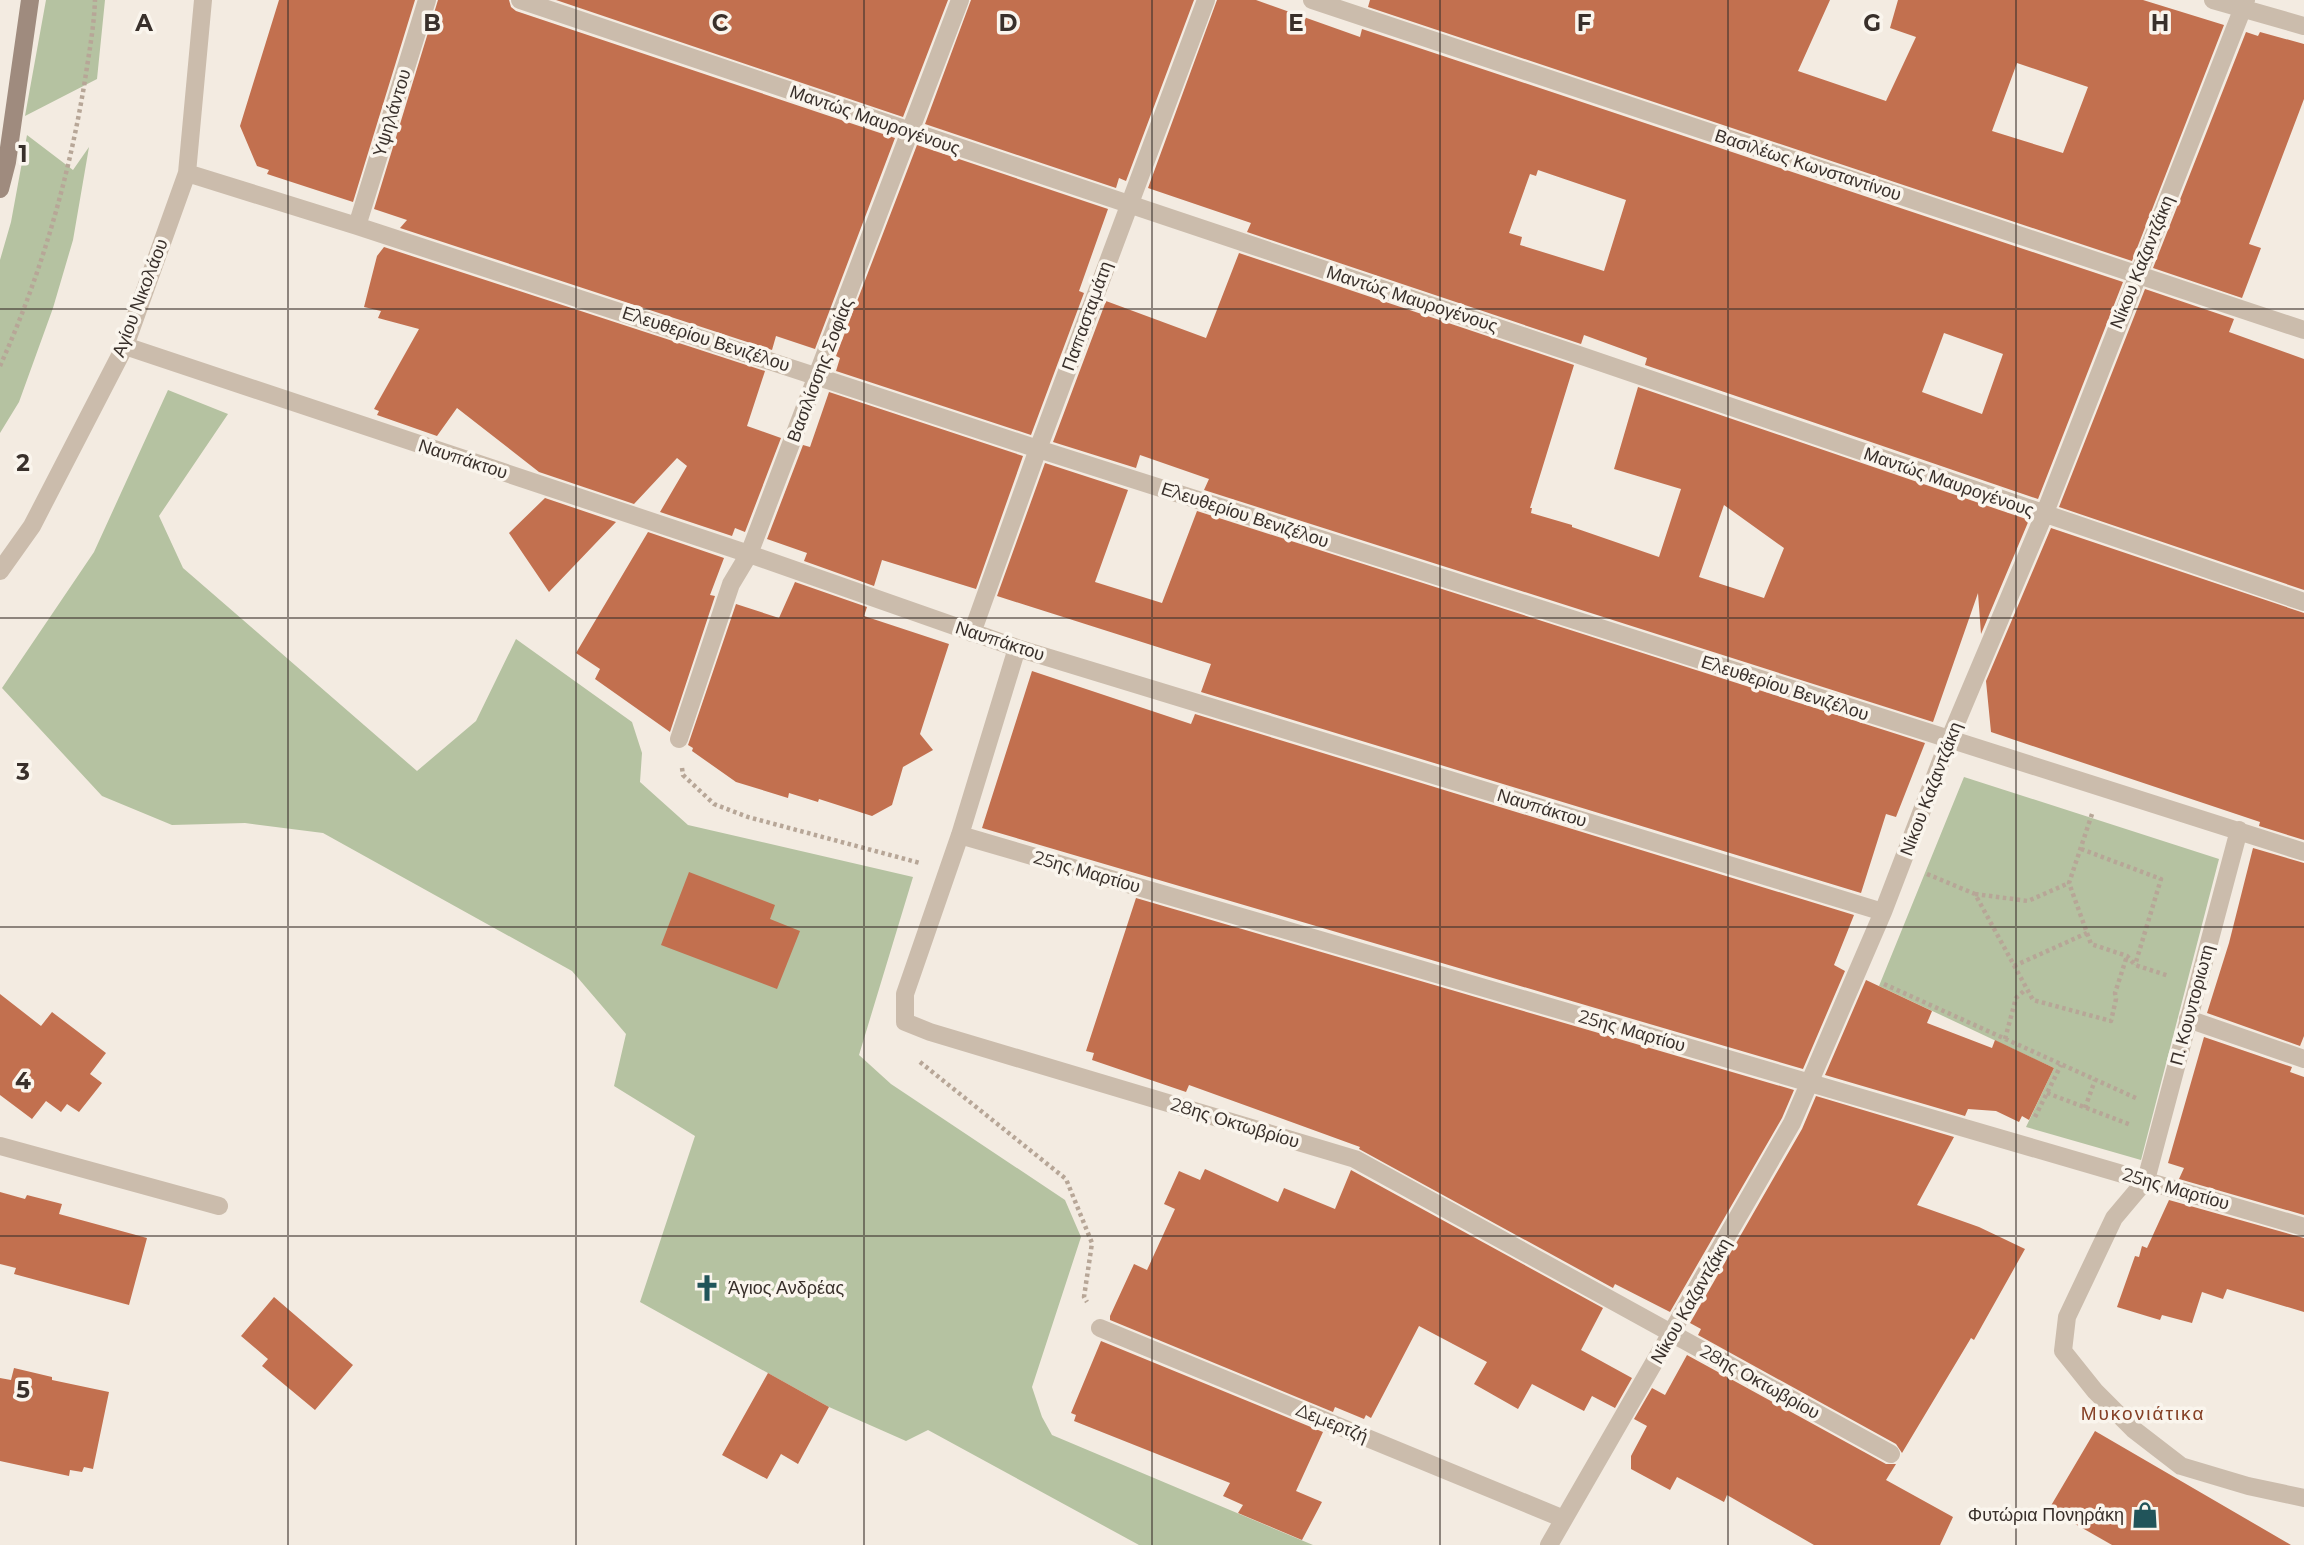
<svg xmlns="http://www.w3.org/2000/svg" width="2304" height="1545" viewBox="0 0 2304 1545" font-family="Montserrat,sans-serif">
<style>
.green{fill:#b5c2a1}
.building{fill:#c2704f;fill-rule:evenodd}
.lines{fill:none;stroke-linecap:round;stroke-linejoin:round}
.path{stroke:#b7a697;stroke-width:4.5;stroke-dasharray:3.5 3.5;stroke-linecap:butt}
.lane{stroke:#cbbcac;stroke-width:18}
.street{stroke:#cbbcac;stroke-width:18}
.secondary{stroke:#9f8b7e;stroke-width:18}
.grid{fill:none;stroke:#39302b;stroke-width:2;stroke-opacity:0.55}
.labels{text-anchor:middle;stroke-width:7;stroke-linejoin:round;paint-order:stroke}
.street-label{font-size:18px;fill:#39302b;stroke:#faf5ed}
.poi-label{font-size:18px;fill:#39302b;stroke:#faf5ed;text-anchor:start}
.neighbourhood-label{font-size:19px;letter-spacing:2px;fill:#864126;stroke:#faf5ed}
.grid-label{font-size:23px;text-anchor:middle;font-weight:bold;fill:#39302b;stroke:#faf5ed;stroke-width:7;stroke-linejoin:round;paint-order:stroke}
</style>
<rect width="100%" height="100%" fill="#f3ebe1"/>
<path class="green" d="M 46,0 L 105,0 L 97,79 L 25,116 Z
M 27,135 L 73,170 L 89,147 L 73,240 L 53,308 L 19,402 L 0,433 L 0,260 L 11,222 Z
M 168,390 L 228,414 L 159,516 L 183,568 L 417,771 L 476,721 L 516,639 L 632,722 L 642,753 L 640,782 L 688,825 L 913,877 L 859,1055 L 891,1084 L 1065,1200 L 1081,1237 L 1032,1387 L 1042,1417 L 1052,1435 L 1313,1545 L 1139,1545 L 928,1430 L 906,1441 L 829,1407 L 640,1302 L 695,1136 L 614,1086 L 626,1034 L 572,971 L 323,833 L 245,823 L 172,825 L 102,796 L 2,688 L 94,552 Z
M 1964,777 L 2219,859 L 2141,1160 L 2026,1127 L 2054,1068 L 1879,986 Z"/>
<path class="building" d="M 279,0 L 415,0 L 353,202 L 267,174 L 269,170 L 257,166 L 240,126 Z
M 438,0 L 509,0 L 511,7 L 516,11 L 895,138 L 815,349 L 776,336 L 772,350 L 400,228 L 407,220 L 374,209 Z
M 556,0 L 948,0 L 903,117 Z
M 971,0 L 1194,0 L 1126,181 L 1119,178 L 1116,188 L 925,124 Z
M 1217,0 L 1256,0 L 1360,37 L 1362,29 L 2123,282 L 2038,499 L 1645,365 L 1647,358 L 1584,335 L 1581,344 L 1247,232 L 1251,223 L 1148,188 ZM 1538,170 L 1626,200 L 1604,271 L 1520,245 L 1522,237 L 1509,233 L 1530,174 L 1536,176 ZM 1944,333 L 2003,354 L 1982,414 L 1922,392 Z
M 1370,0 L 1830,0 L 1798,71 L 1886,101 L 1916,37 L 1890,28 L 1898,0 L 2143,0 L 2224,25 L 2132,261 L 1368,7 ZM 2017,63 L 2088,87 L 2063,153 L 1992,131 Z
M 2246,32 L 2258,36 L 2260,32 L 2304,44 L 2304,99 L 2249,244 L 2261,248 L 2242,298 L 2153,268 Z
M 917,145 L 1108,209 L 1079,291 L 1084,293 L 1031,435 L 836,371 L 840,358 L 836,356 Z
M 384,247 L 765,371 L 747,426 L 781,438 L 745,532 L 735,528 L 732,536 L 660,512 L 687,466 L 677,458 L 634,504 L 539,472 L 457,408 L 437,436 L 377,415 L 379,411 L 374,409 L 419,329 L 378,318 L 381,311 L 364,307 L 377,256 Z
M 1239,253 L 1574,365 L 1530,508 L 1532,508 L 1531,513 L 1572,525 L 1572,527 L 1659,557 L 1681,489 L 1614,469 L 1638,387 L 2029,520 L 1981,634 L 1978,593 L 1933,722 L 1204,490 L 1209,479 L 1140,455 L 1136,468 L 1053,442 L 1106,301 L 1206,338 ZM 1724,505 L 1784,548 L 1764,598 L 1699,577 Z
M 2145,289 L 2234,319 L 2229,332 L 2304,359 L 2304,590 L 2059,507 Z
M 829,392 L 1023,456 L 976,589 L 882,560 L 874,586 L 804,561 L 807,553 L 767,539 L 803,445 L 810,447 Z
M 1045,463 L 1128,490 L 1095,582 L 1162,603 L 1197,511 L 1925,743 L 1896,817 L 1886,814 L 1861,893 L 1201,692 L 1211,664 L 997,596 Z
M 545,498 L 616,522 L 549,592 L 509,533 Z
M 2051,528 L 2304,613 L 2304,840 L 2259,826 L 2260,822 L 1991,732 L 1986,681 Z
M 648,532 L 724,558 L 710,595 L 715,596 L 670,732 L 595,679 L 600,669 L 576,653 Z
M 795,582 L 867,607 L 864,616 L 949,644 L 920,734 L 933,750 L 903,767 L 892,805 L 872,816 L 819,799 L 818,802 L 789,793 L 788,798 L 736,782 L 692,751 L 693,748 L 688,745 L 736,604 L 779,618 Z
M 1032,671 L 1191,724 L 1195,714 L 1854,915 L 1834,965 L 1845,971 L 1803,1069 L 982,828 Z
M 2253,848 L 2304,863 L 2304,1036 L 2300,1046 L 2207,1013 L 2229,943 Z
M 689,872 L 775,905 L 770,919 L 800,931 L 777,989 L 661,945 Z
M 1136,898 L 1794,1090 L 1782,1118 L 1670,1312 L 1615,1284 L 1613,1288 L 1359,1149 L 1360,1147 L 1189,1085 L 1186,1092 L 1092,1060 L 1094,1053 L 1086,1051 Z
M 1866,980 L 1932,1011 L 1927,1023 L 1992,1048 L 1995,1040 L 2054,1068 L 2029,1120 L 2022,1116 L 2019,1122 L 1996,1111 L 1968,1109 L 1965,1116 L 1825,1075 Z
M 0,994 L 41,1026 L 52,1012 L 106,1053 L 90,1074 L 102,1083 L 79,1112 L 67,1104 L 61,1112 L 46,1101 L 32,1119 L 0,1095 Z
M 2204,1037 L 2292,1067 L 2290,1072 L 2304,1077 L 2304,1215 L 2179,1179 L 2184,1168 L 2168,1163 Z
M 1816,1096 L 1954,1137 L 1917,1205 L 1979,1227 L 2025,1249 L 1974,1340 L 1971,1338 L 1902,1453 L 1896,1444 L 1698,1335 L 1701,1329 L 1690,1323 L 1802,1129 Z
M 1205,1169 L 1278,1202 L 1284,1188 L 1335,1209 L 1351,1170 L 1603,1308 L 1581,1350 L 1632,1378 L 1615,1408 L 1592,1396 L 1584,1411 L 1532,1384 L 1518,1409 L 1474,1384 L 1487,1362 L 1419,1326 L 1371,1418 L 1366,1415 L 1364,1419 L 1335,1407 L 1333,1412 L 1110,1320 L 1110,1316 L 1134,1264 L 1147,1270 L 1175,1209 L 1164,1204 L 1179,1171 L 1200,1180 Z
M 0,1192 L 25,1199 L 27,1195 L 62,1204 L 59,1214 L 147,1238 L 129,1305 L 14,1274 L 16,1268 L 0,1264 Z
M 2169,1200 L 2304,1238 L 2304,1312 L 2227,1289 L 2223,1299 L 2202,1292 L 2192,1323 L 2162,1315 L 2160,1320 L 2117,1307 L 2135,1256 L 2139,1257 L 2142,1246 L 2147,1248 Z
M 274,1297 L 353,1365 L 315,1410 L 262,1366 L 268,1359 L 241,1336 Z
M 1101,1341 L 1323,1432 L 1296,1491 L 1322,1502 L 1302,1540 L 1238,1513 L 1243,1505 L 1223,1496 L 1230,1483 L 1074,1421 L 1076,1415 L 1071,1413 Z
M 1687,1355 L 1886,1464 L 1896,1464 L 1886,1480 L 1953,1517 L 1940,1545 L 1814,1545 L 1727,1495 L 1724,1502 L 1677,1477 L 1670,1490 L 1631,1469 L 1631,1456 L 1647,1426 L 1634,1419 L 1652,1388 L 1665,1395 Z
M 14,1368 L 52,1377 L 52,1380 L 109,1392 L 93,1469 L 84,1467 L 82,1472 L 70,1470 L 69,1476 L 0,1461 L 0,1378 L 11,1380 Z
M 768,1373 L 829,1407 L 798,1464 L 781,1454 L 767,1479 L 722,1455 Z
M 2095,1431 L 2291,1545 L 2112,1545 L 2049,1509 Z"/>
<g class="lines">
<path class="path" d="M 0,366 C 41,275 69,178 85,80 C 89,53 94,27 95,0
M 682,768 L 683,775 L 714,804 L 748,817 L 920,863
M 2092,814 L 2069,883 L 2091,944 L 2127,956 L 2135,965 L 2169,976
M 2081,849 L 2161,879 L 2135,965
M 1927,874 L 1975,894 L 2033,1000 L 2111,1021 L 2116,999 L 2115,993 L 2127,956
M 1975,894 L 2028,901 L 2069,883
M 2014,966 L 2087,933
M 1884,984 L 2138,1099
M 2005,1039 L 2016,998 L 2025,990
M 920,1062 L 1066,1179 L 1092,1243 L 1084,1297 L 1087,1302
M 2047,1093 L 2131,1125
M 2085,1108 L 2095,1080
M 2035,1117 L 2061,1065"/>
<path class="lane" d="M 2146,1180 L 2114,1218 L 2067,1317 L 2063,1351 L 2095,1391 L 2133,1429 L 2181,1466 L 2248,1486 L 2304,1498"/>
<path class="street" d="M 520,0 L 1579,355 L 2304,602
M 1312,0 L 2304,330
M 2213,0 L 2304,26
M 187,173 L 357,226 L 1038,449 L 2304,852
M 357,226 L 427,0
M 125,346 L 749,554 L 1017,648 L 1883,912
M 0,571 L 32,526 L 125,346 L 187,173 L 203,0
M 972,633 L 1038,449 L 1206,0
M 1017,648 L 960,835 L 905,994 L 905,1022 L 930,1032 L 1355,1159 L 1891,1454
M 679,739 L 731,584 L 749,554 L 960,0
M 960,835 L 2304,1227
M 2188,1019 L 2304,1059
M 0,1146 L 219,1206
M 2146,1180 L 2239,830
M 1100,1328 L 1564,1519
M 1549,1545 L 1792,1123 L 1883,912 L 1949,740 L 2044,515 L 2246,0"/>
<path class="secondary" d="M 0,189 L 7,162 L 30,0"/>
</g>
<path class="grid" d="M 288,0 L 288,1545M 576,0 L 576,1545M 864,0 L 864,1545M 1152,0 L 1152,1545M 1440,0 L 1440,1545M 1728,0 L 1728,1545M 2016,0 L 2016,1545M 0,309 L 2304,309M 0,618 L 2304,618M 0,927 L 2304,927M 0,1236 L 2304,1236"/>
<defs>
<symbol id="church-bare" viewBox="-9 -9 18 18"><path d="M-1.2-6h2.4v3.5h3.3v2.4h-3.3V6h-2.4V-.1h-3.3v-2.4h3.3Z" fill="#21545a" stroke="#faf5ed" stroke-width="2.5" paint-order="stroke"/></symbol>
<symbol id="shop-bare" viewBox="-9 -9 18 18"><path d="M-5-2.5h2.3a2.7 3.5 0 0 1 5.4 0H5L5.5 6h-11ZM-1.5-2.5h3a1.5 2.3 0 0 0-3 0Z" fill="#21545a" stroke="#faf5ed" stroke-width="2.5" paint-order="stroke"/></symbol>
</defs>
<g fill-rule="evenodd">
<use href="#church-bare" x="688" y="1269" width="38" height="38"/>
<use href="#shop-bare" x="2126" y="1496" width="38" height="38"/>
</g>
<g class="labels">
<g class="street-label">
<text transform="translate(392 113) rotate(-73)" y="6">Υψηλάντου</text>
<text transform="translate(875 120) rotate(19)" y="6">Μαντώς Μαυρογένους</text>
<text transform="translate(1808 165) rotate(18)" y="6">Βασιλέως Κωνσταντίνου</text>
<text transform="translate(2142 262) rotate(-68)" y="6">Νίκου Καζαντζάκη</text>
<text transform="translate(140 298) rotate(-69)" y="6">Αγίου Νικολάου</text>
<text transform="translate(1412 299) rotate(18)" y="6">Μαντώς Μαυρογένους</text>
<text transform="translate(1087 316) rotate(-70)" y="6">Παπασταμάτη</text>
<text transform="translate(706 339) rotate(18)" y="6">Ελευθερίου Βενιζέλου</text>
<text transform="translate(820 370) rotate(-69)" y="6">Βασιλίσσης Σοφίας</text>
<text transform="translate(463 459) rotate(18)" y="6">Ναυπάκτου</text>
<text transform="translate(1949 482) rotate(19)" y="6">Μαντώς Μαυρογένους</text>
<text transform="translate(1245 515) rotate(18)" y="6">Ελευθερίου Βενιζέλου</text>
<text transform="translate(1000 641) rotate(18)" y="6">Ναυπάκτου</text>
<text transform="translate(1785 688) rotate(18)" y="6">Ελευθερίου Βενιζέλου</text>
<text transform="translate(1931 789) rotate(-69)" y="6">Νίκου Καζαντζάκη</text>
<text transform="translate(1542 808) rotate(17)" y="6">Ναυπάκτου</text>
<text transform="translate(1087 872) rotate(16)" y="6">25ης Μαρτίου</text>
<text transform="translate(2192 1005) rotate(-75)" y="6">Π. Κουντοριωτη</text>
<text transform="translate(1632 1031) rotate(16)" y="6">25ης Μαρτίου</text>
<text transform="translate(1235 1123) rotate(17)" y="6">28ης Οκτωβρίου</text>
<text transform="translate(2176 1189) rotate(16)" y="6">25ης Μαρτίου</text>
<text transform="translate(1691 1301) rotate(-60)" y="6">Νίκου Καζαντζάκη</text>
<text transform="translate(1760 1382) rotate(29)" y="6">28ης Οκτωβρίου</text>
<text transform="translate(1332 1423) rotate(22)" y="6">Δεμερτζή</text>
</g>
<g class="poi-label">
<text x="728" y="1294">Άγιος Ανδρέας</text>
<text x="2124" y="1521" text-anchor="end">Φυτώρια Πονηράκη</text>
</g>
<g class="neighbourhood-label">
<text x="2143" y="1420">Μυκονιάτικα</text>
</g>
</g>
<g class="grid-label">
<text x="144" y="31">A</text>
<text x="432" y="31">B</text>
<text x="720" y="31">C</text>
<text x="1008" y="31">D</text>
<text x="1296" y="31">E</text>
<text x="1584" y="31">F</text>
<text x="1872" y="31">G</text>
<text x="2160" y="31">H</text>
<text x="23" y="162">1</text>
<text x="23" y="471">2</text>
<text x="23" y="780">3</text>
<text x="23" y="1089">4</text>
<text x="23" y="1398">5</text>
</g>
</svg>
